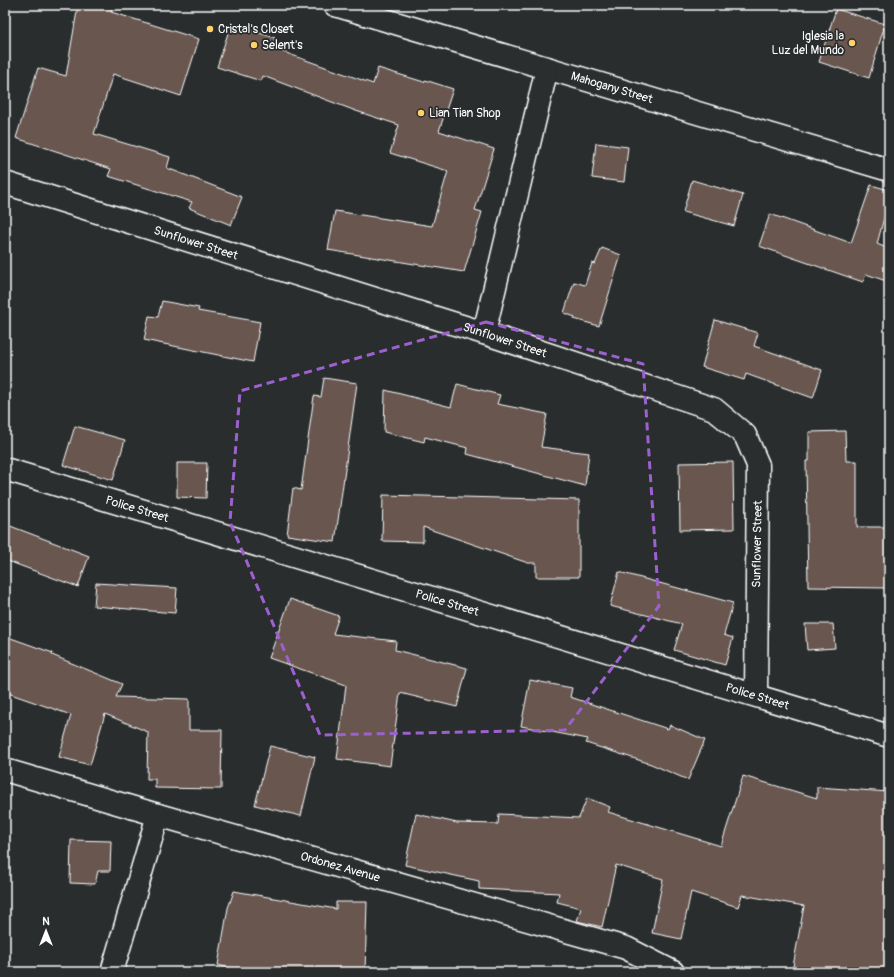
<svg xmlns="http://www.w3.org/2000/svg" width="894" height="977" viewBox="0 0 894 977" font-family="Pangolin,sans-serif">
<style>
.building{fill:#675750;stroke:#fff}
.lines{fill:none;stroke-linecap:round;stroke-linejoin:round}
.minor-casing{stroke:#fff;stroke-width:25}
.minor{stroke:#2a2d2e;stroke-width:22}
.marked{fill:none;stroke:#9c61cf;stroke-width:3;stroke-dasharray:8 5;stroke-linejoin:round}
.poi-dot{fill:#ffd166;stroke:#2a2d2e;stroke-width:1.5}
.labels{text-anchor:middle;stroke-width:3.5;stroke-linejoin:round;paint-order:stroke}
.poi-label{font-size:12px;fill:#fff;stroke:#2a2d2e;text-anchor:start}
.street-label{font-size:12px;fill:#fff;stroke:#2a2d2e}
</style>
<rect width="100%" height="100%" fill="#2a2d2e"/>
<filter id="ink" filterUnits="userSpaceOnUse"><feTurbulence type="fractalNoise" baseFrequency=".025" numOctaves="2"/><feDisplacementMap in="SourceGraphic" scale="8" xChannelSelector="R" yChannelSelector="G"/><feConvolveMatrix kernelMatrix="1 2 1 2 8 2 1 2 1" color-interpolation-filters="sRGB"/></filter>
<g filter="url(#ink)">
<path class="building" d="M 78,5 L 112,5 L 111,12 L 199,39 L 181,96 L 113,74 L 94,134 L 170,157 L 167,168 L 242,197 L 231,225 L 189,208 L 192,202 L 108,176 L 111,169 L 16,138 L 38,68 L 66,76 Z
M 836,9 L 885,24 L 869,78 L 819,62 Z
M 231,24 L 275,38 L 272,48 L 373,84 L 378,68 L 424,82 L 425,80 L 453,89 L 439,131 L 494,149 L 475,210 L 482,212 L 464,272 L 328,250 L 335,211 L 432,226 L 448,171 L 390,153 L 399,125 L 356,111 L 263,76 L 261,81 L 217,67 Z
M 596,143 L 628,147 L 624,182 L 592,178 Z
M 692,180 L 743,195 L 734,226 L 683,212 Z
M 871,185 L 889,190 L 889,199 L 877,244 L 889,249 L 889,282 L 866,274 L 863,282 L 759,246 L 770,214 L 851,243 Z
M 602,248 L 621,255 L 599,326 L 574,319 L 575,317 L 564,313 L 574,282 L 585,285 L 592,263 L 595,264 Z
M 162,301 L 199,308 L 198,311 L 260,322 L 253,362 L 144,340 L 149,316 L 158,317 Z
M 715,320 L 758,333 L 754,346 L 822,370 L 813,398 L 746,374 L 744,380 L 702,367 Z
M 324,378 L 357,383 L 335,542 L 287,535 L 293,488 L 301,490 L 314,396 L 321,397 Z
M 457,384 L 500,395 L 497,404 L 547,414 L 541,447 L 589,453 L 585,486 L 467,454 L 468,448 L 425,437 L 424,442 L 384,432 L 385,390 L 451,407 Z
M 75,426 L 125,440 L 113,480 L 63,465 Z
M 845,431 L 846,461 L 857,461 L 857,527 L 889,527 L 889,588 L 808,587 L 806,461 L 809,461 L 809,432 Z
M 733,462 L 734,529 L 680,530 L 679,463 Z
M 177,463 L 207,463 L 206,498 L 177,497 Z
M 383,495 L 579,500 L 579,577 L 536,577 L 536,563 L 528,563 L 423,527 L 423,542 L 382,541 Z
M 5,524 L 89,556 L 78,587 L 5,560 Z
M 619,572 L 733,603 L 724,635 L 733,638 L 725,665 L 674,650 L 682,624 L 610,606 Z
M 96,583 L 177,588 L 175,613 L 94,606 Z
M 290,599 L 339,616 L 333,634 L 396,641 L 395,650 L 467,668 L 457,707 L 400,693 L 390,766 L 337,759 L 346,685 L 269,658 Z
M 805,624 L 833,624 L 835,648 L 807,650 Z
M 5,636 L 53,653 L 52,655 L 122,684 L 116,697 L 189,699 L 189,730 L 222,730 L 221,789 L 155,788 L 155,779 L 147,779 L 148,732 L 105,714 L 90,765 L 59,757 L 71,715 L 5,692 Z
M 530,680 L 572,688 L 570,697 L 668,729 L 670,725 L 705,740 L 688,780 L 651,764 L 586,743 L 588,739 L 521,726 Z
M 270,746 L 315,757 L 301,816 L 255,805 Z
M 743,776 L 817,798 L 817,787 L 889,792 L 889,972 L 792,972 L 804,906 L 742,895 L 738,907 L 691,892 L 681,939 L 652,933 L 663,879 L 616,865 L 602,927 L 577,921 L 581,908 L 557,902 L 559,893 L 479,889 L 479,881 L 405,865 L 416,814 L 457,823 L 498,824 L 499,814 L 579,818 L 587,798 L 610,807 L 608,812 L 721,846 Z
M 71,840 L 111,841 L 110,871 L 98,871 L 95,884 L 70,883 Z
M 234,891 L 336,909 L 336,902 L 367,902 L 365,972 L 244,972 L 218,965 L 228,908 Z"/>
<g class="lines">
<defs>
<g id="minor">
<path id="s1" d="M 335,5 L 889,170"/>
<path id="s2" d="M 5,183 L 484,333 L 714,409 L 745,435 L 758,465 L 756,695"/>
<path d="M 484,333 L 547,68"/>
<path id="s3" d="M 5,469 L 889,736"/>
<path id="s4" d="M 5,770 L 158,815 L 626,948 L 673,972"/>
<path d="M 112,972 L 158,815"/>
</g>
</defs>
<use href="#minor" class="minor-casing"/>
<use href="#minor" class="minor"/>
</g>
</g>
<path class="marked" d="M 486,322 L 643,364 L 659,606 L 565,730 L 320,735 L 230,522 L 240,391 Z"/>
<g class="poi-dot">
<circle cx="210" cy="29" r="4"/>
<circle cx="852" cy="43" r="4"/>
<circle cx="254" cy="45" r="4"/>
<circle cx="421" cy="113" r="4"/>
</g>
<g class="labels">
<g class="poi-label">
<text x="218" y="33">Cristal's Closet</text>
<text x="844" y="40" text-anchor="end">Iglesia la<tspan x="844" dy="14">Luz del Mundo</tspan></text>
<text x="262" y="49">Selent's</text>
<text x="429" y="117">Lian Tian Shop</text>
</g>
<g class="street-label">
<text dy="4" stroke="none"><textPath href="#s1" startOffset="289">Mahogany Street</textPath></text>
<text dy="4" stroke="none"><textPath href="#s2" startOffset="200">Sunflower Street</textPath></text>
<text dy="4" stroke="none"><textPath href="#s2" startOffset="524">Sunflower Street</textPath></text>
<text dy="4" stroke="none"><textPath href="#s3" startOffset="138">Police Street</textPath></text>
<text transform="translate(757 544) rotate(-89)" y="4">Sunflower Street</text>
<text dy="4" stroke="none"><textPath href="#s3" startOffset="462">Police Street</textPath></text>
<text dy="4" stroke="none"><textPath href="#s3" startOffset="786">Police Street</textPath></text>
<text dy="4" stroke="none"><textPath href="#s4" startOffset="349">Ordonez Avenue</textPath></text>
</g>
</g>
<rect width="894" height="977" fill="none" stroke="#2a2d2e" stroke-width="20"/>
<rect x="10" y="10" width="874" height="957" fill="none" stroke="#fff" stroke-width="1.5" filter="url(#ink)"/>
<g transform="translate(46 931)" stroke="#2a2d2e" stroke-width="3" paint-order="stroke">
<path d="M0-3L7 15L0 10L-7 15Z" fill="#ffffff"/>
<text y="-6" font-size="11" font-weight="bold" text-anchor="middle" fill="#ffffff">N</text>
</g>
</svg>
